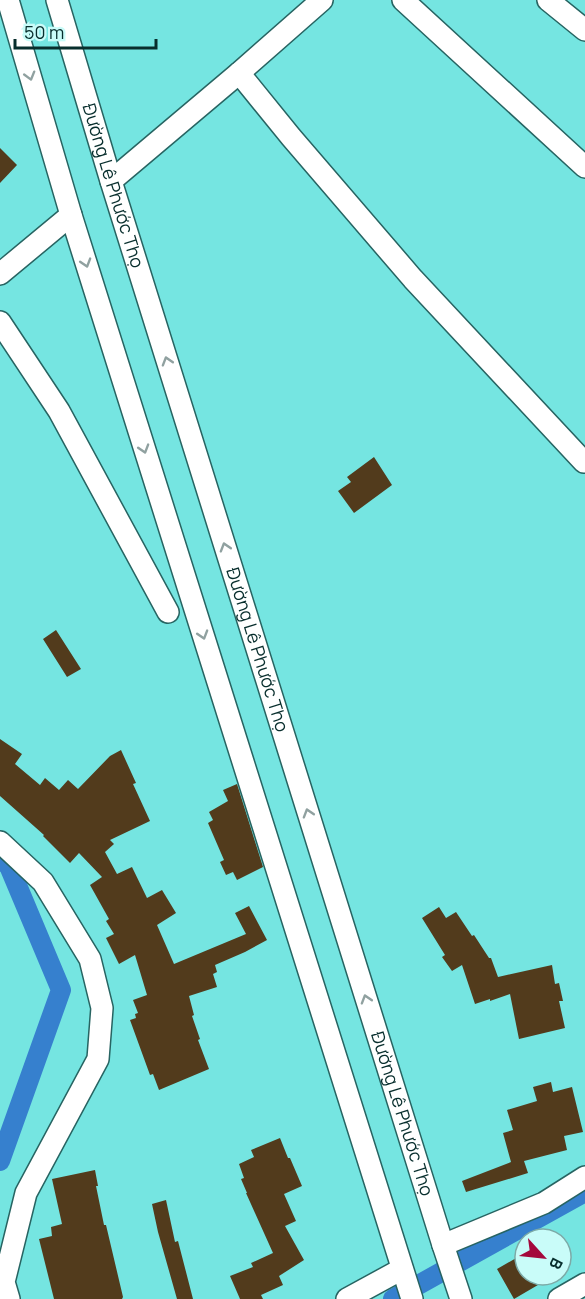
<svg xmlns="http://www.w3.org/2000/svg" width="585" height="1299" viewBox="0 0 585 1299" font-family="Manrope,sans-serif">
<style>
.lines{fill:none;stroke-linecap:round;stroke-linejoin:round}
.canal{stroke:#3680ce;stroke-width:20}
.building{fill:#523b1c}
.minor-casing{stroke:#276462;stroke-width:24}
.minor{stroke:#fff;stroke-width:21}
.oneway{stroke:#90a1a0}
.labels{text-anchor:middle;stroke-width:6;stroke-linejoin:round;paint-order:stroke}
.street-label{font-size:18px;fill:#082e2d;stroke:#c9fcf9}
</style>
<rect width="100%" height="100%" fill="#75e5e1"/>
<g class="lines">
<path class="canal" d="M 0,858 L 9,866 L 61,990 L 0,1161
M 393,1299 L 585,1192"/>
</g>
<path class="building" d="M 0,148 L 17,165 L 0,183 Z
M 374,457 L 392,485 L 354,513 L 338,491 L 351,482 L 347,477 Z
M 56,630 L 81,669 L 67,677 L 43,639 Z
M 0,739 L 22,754 L 15,764 L 40,785 L 45,778 L 59,790 L 68,780 L 78,789 L 110,756 L 121,750 L 136,783 L 133,784 L 150,821 L 110,840 L 114,844 L 105,852 L 117,874 L 132,867 L 147,898 L 162,890 L 176,913 L 157,925 L 174,964 L 246,934 L 235,913 L 249,906 L 267,940 L 245,952 L 215,965 L 217,972 L 213,974 L 217,987 L 189,996 L 194,1015 L 192,1016 L 200,1039 L 198,1040 L 209,1069 L 159,1090 L 153,1074 L 150,1075 L 130,1020 L 136,1018 L 135,1014 L 138,1013 L 133,1000 L 147,995 L 135,955 L 119,964 L 106,938 L 114,934 L 106,921 L 109,919 L 90,885 L 102,877 L 79,853 L 70,863 L 43,836 L 44,835 L 0,796 Z
M 237,784 L 263,867 L 237,880 L 233,872 L 226,875 L 220,862 L 224,860 L 208,823 L 213,820 L 209,812 L 228,801 L 223,790 Z
M 439,907 L 446,918 L 456,912 L 472,936 L 474,935 L 489,958 L 491,958 L 498,977 L 552,965 L 555,984 L 559,983 L 563,1001 L 559,1001 L 565,1028 L 519,1039 L 510,994 L 490,1001 L 490,999 L 475,1004 L 462,965 L 452,971 L 442,957 L 445,955 L 422,918 Z
M 551,1082 L 553,1092 L 572,1087 L 583,1132 L 564,1136 L 567,1150 L 524,1161 L 528,1173 L 466,1192 L 462,1181 L 511,1162 L 503,1133 L 513,1130 L 507,1110 L 537,1101 L 533,1087 Z
M 280,1138 L 288,1158 L 290,1158 L 302,1186 L 284,1194 L 296,1221 L 285,1226 L 304,1260 L 279,1276 L 283,1285 L 261,1295 L 263,1299 L 240,1299 L 230,1276 L 253,1267 L 251,1263 L 273,1253 L 246,1193 L 247,1193 L 241,1179 L 244,1178 L 239,1164 L 254,1157 L 251,1150 Z
M 95,1170 L 98,1186 L 96,1186 L 104,1225 L 106,1225 L 123,1297 L 122,1299 L 54,1299 L 39,1239 L 52,1236 L 51,1227 L 62,1224 L 52,1179 Z
M 166,1200 L 175,1242 L 178,1241 L 193,1299 L 177,1299 L 158,1232 L 152,1204 Z
M 525,1253 L 525,1275 L 555,1275 L 514,1299 L 497,1269 Z"/>
<g class="lines">
<defs>
<g id="minor">
<path d="M 8,0 L 71,215 L 412,1299"/>
<path id="s1" d="M 57,0 L 111,181 L 443,1245 L 461,1299"/>
<path d="M 403,0 L 585,167"/>
<path d="M 548,0 L 585,30"/>
<path d="M 239,73 L 291,137 L 413,279 L 584,462"/>
<path d="M 111,181 L 239,73 L 322,0"/>
<path d="M 0,274 L 71,215"/>
<path d="M 0,322 L 59,411 L 168,612"/>
<path d="M 0,842 L 43,882 L 90,959 L 102,1008 L 98,1059 L 26,1193 L 4,1282 L 9,1299"/>
<path d="M 443,1245 L 544,1203 L 585,1177"/>
<path d="M 347,1299 L 402,1269"/>
<path d="M 559,1299 L 585,1284"/>
</g>
</defs>
<use href="#minor" class="minor-casing"/>
<use href="#minor" class="minor"/>
</g>
<defs><path id="oneway-chevron" d="M-2-3.5L2.5 0L-2 3.5" fill="none" stroke-width="1.6" stroke-linecap="round" stroke-linejoin="round" transform="scale(1.5)"/></defs>
<g class="oneway">
<use href="#oneway-chevron" transform="translate(30 76) rotate(74)"/>
<use href="#oneway-chevron" transform="translate(86 263) rotate(73)"/>
<use href="#oneway-chevron" transform="translate(167 361) rotate(-107)"/>
<use href="#oneway-chevron" transform="translate(144 449) rotate(73)"/>
<use href="#oneway-chevron" transform="translate(225 547) rotate(-107)"/>
<use href="#oneway-chevron" transform="translate(203 635) rotate(73)"/>
<use href="#oneway-chevron" transform="translate(308 813) rotate(-107)"/>
<use href="#oneway-chevron" transform="translate(366 999) rotate(-107)"/>
</g>
<g class="labels">
<g class="street-label">
<text dy="6" stroke="none"><textPath href="#s1" startOffset="194">Đường Lê Phước Thọ</textPath></text>
<text dy="6" stroke="none"><textPath href="#s1" startOffset="680">Đường Lê Phước Thọ</textPath></text>
<text dy="6" stroke="none"><textPath href="#s1" startOffset="1166">Đường Lê Phước Thọ</textPath></text>
</g>
</g>
<g transform="translate(543 1257) rotate(117)"><circle r="28" fill="#c9fcf9" stroke="#7caaa7" stroke-width="1.5"/>
<path d="M0-4.5L10 22L0 15L-10 22Z" fill="#a4093c"/>
<text y="-9" font-size="16" font-weight="bold" text-anchor="middle" fill="#082e2d">B</text>
</g>
<path d="M15 39v9h141v-9" fill="none" stroke="#082e2d" stroke-width="3"/>
<text x="24" y="39" font-size="18" fill="#082e2d" stroke="#c9fcf9" stroke-width="4.5" paint-order="stroke">50 m</text>
</svg>
